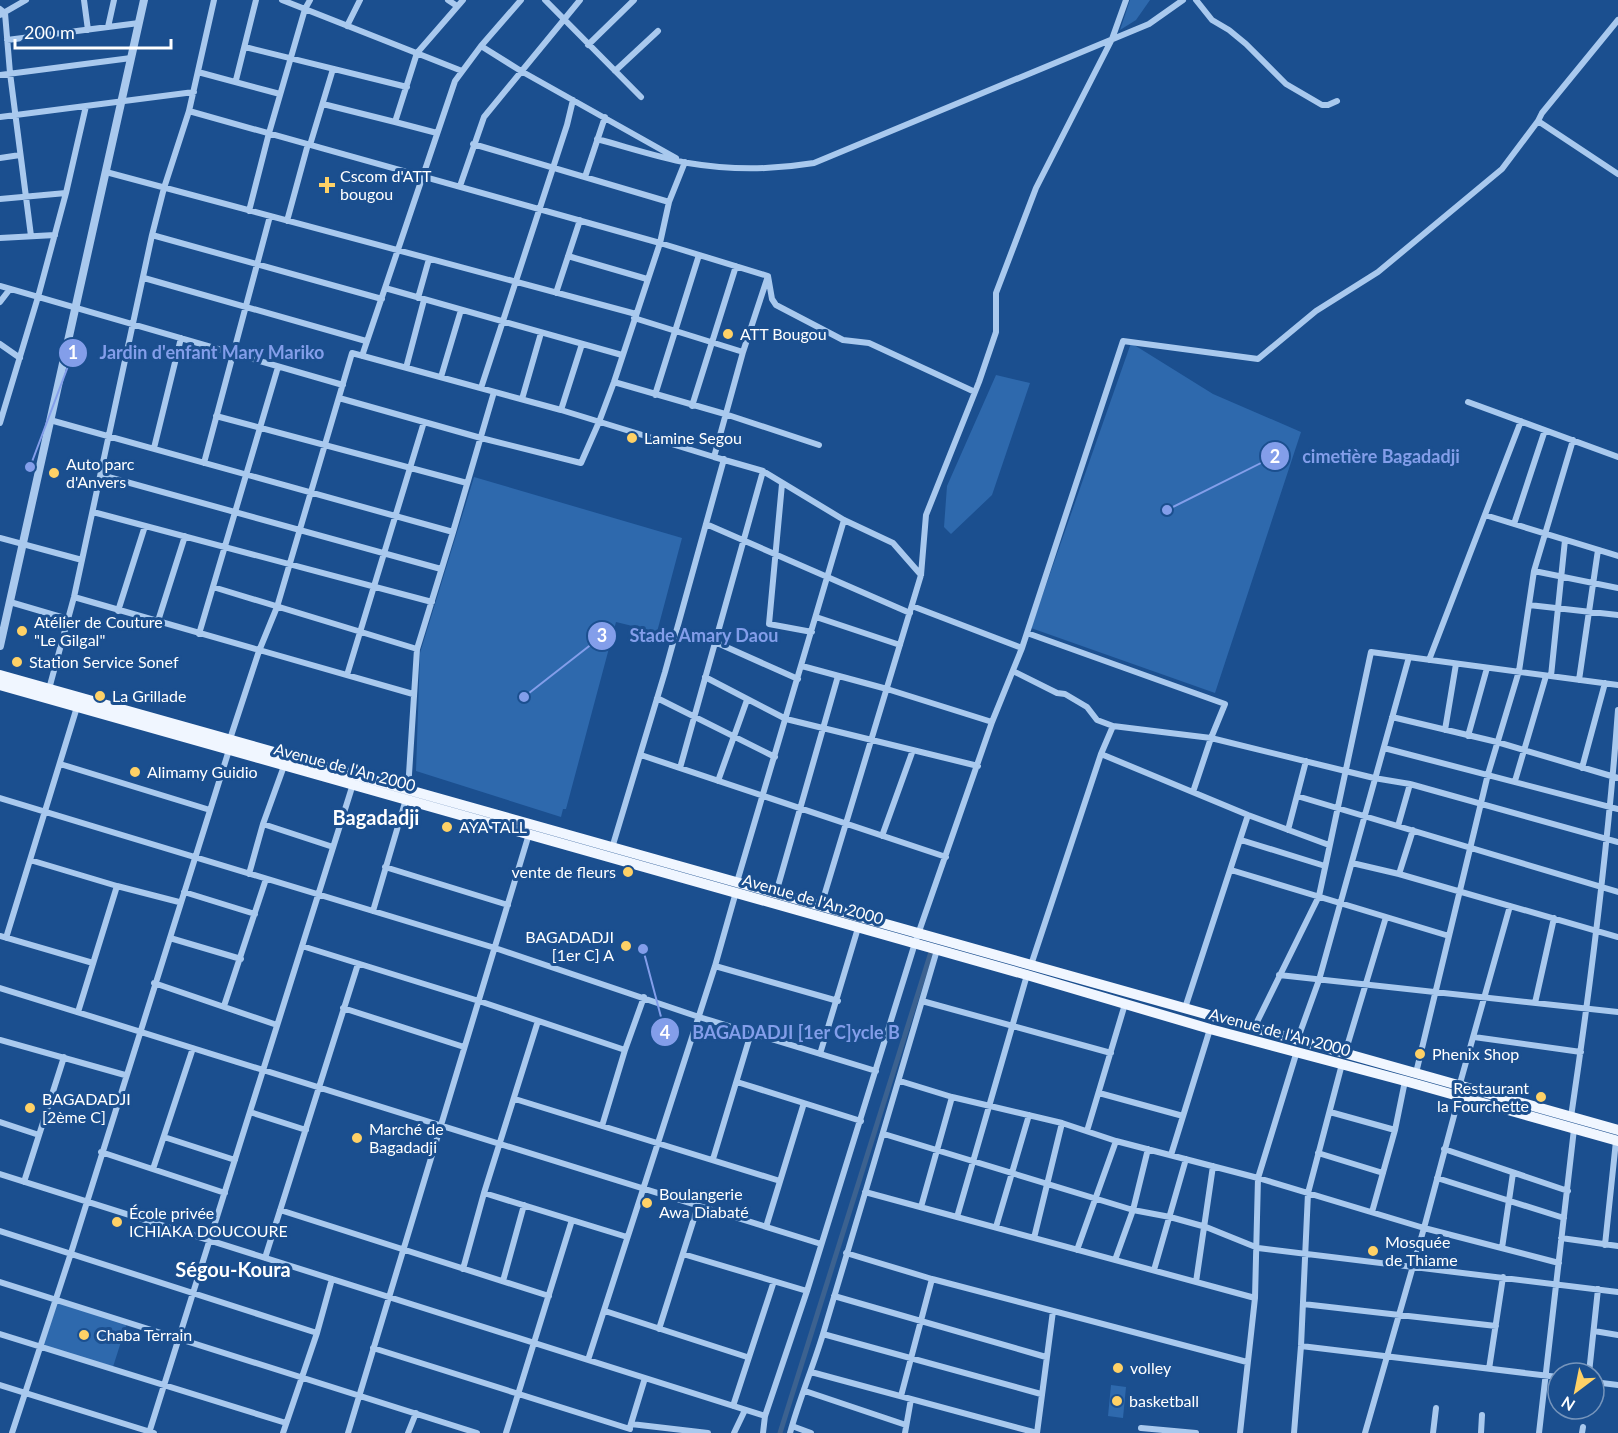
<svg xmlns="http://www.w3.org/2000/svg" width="1618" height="1433" viewBox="0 0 1618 1433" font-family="Lato,sans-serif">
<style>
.green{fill:#2e69ad}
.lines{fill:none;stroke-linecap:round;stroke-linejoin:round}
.canal{stroke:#3c6290;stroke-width:5}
.minor{stroke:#a9c9ee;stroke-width:6}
.tertiary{stroke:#a9c9ee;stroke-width:8}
.primary{stroke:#f0f6ff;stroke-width:10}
.poi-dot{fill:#ffd166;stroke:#1b4f8f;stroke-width:2}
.labels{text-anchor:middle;stroke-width:6;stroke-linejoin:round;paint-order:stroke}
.poi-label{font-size:16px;fill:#fff;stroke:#1b4f8f;text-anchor:start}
.street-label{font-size:16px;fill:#fff;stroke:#1b4f8f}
.quarter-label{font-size:20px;font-weight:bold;fill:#fff;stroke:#1b4f8f}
.leader{fill:none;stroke:#839eea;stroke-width:2}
.callout-dot{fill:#839eea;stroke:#1b4f8f;stroke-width:2}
.mark-label{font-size:18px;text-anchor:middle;font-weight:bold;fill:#fff}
.callout-label{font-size:18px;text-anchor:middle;font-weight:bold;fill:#839eea;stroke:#1b4f8f;stroke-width:6;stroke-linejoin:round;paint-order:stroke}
</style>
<rect width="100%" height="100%" fill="#1b4f8f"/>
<path class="green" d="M 1130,0 L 1150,0 L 1136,20 L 1120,30 Z
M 1131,343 L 1213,394 L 1301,432 L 1215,693 L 1031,628 Z
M 996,375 L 1030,383 L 992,495 L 951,534 L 944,527 L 947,486 Z
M 474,477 L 682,538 L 657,632 L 616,622 L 566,809 L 563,809 L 561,817 L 416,771 L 420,653 Z
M 56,1300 L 127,1323 L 112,1370 L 41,1347 Z
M 1111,1385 L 1126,1387 L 1123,1418 L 1108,1416 Z"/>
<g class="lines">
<path class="canal" d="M 780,1433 L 931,952"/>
<path class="minor" d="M 84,0 L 88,30
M 282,0 L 462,71
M 448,0 L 457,6
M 545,0 L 641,97
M 1196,0 L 1212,20 L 1229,30 L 1246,44 L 1286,84 L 1322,105 L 1328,105 L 1337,101
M 0,9 L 5,13 L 10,73 L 31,236
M 0,15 L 26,0
M 347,26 L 360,0
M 108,27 L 114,0
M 7,40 L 139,23
M 588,45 L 634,0
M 481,46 L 521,71 L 676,158
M 245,47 L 407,87
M 615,71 L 658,31
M 198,72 L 280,94
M 0,75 L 131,58
M 236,80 L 256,0
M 323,104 L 395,122
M 189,111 L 660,243 L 768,276 L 772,299 L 776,305 L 843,340 L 869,343 L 975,392
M 0,117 L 194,92
M 1538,121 L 1618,174
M 437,133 L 395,122 L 417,53 L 463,0
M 597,139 C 627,147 657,157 688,163 C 729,170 772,170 814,163 L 1149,24 L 1183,0
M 473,144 L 669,202
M 310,145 L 333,69
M 0,158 L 20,155
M 106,172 L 636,314
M 585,177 L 605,117
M 460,186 L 484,117 L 580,0
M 0,199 L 66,193
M 249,211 L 269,133 L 305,9 L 310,0
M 287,221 L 308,144
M 152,235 L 382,299
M 0,238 L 55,235
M 568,256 L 647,279
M 144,278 L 366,341
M 0,286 L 343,385
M 385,288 L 622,355
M 556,293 L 580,220
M 418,298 L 429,259
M 0,302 L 10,289
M 634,318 L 743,352
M 0,344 L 20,358
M 362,356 L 455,81 L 481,46 L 521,0
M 406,368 L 424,300
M 441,377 L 461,310
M 614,382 L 725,414 L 819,445
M 481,388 L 567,125 L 573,100
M 655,395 L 699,255
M 339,398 L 481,438 L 581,463 L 599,422 L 614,382 L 660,243 L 669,202 L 685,162
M 522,399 L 541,333
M 1468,402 L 1618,457
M 692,406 L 736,266
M 561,410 L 582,344
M 216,416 L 467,483
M 50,420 L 453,532
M 0,423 L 38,297 L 66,193 L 86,106
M 154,448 L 181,338
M 714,457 L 763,471 L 844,520 L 893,543 L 921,575
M 204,463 L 270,216
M 101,475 L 441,569
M 782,484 L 769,624 L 812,632
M 93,512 L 432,602
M 1485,515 L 1618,556
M 706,524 L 910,613
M 1514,524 L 1545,430
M 0,538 L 82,560
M 1534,571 L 1618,588
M 213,587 L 417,649
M 74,597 L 413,694
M 10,602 L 68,619
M 1529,605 L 1618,615
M 912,606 L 1022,648
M 118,611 L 145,526
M 816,617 L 900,645
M 158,621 L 185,536
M 1027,633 L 1225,704 L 1211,738 L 1193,792
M 199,634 L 278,367
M 715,642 L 798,679
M 1429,660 L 1521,421
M 802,666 L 887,689 L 992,722
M 1013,671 L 1057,693 L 1065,694 L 1087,707 L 1097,720 L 1113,726 L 1211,738 L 1374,778 L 1410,784 L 1618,842
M 347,675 L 424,422
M 1551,676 L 1565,540
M 705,677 L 786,719 L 978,766
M 1579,680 L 1598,550
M 49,689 L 74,597 L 152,235 L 164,188 L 189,111 L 214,0
M 657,698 L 775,757
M 1392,717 L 1497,742 L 1618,778
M 1445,730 L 1456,664
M 1468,736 L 1487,668
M 230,739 L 259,651 L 277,607 L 352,353 L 561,410 L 714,457 L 743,352 L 768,276
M 1384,748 L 1618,809
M 1101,754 L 1248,815 L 1329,845
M 641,755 L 946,857
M 60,764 L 210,810
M 680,768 L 763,471
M 1582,768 L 1605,683
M 718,781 L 747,700
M 1515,781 L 1546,676
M 408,790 L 417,649 L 453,532 L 494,392
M 1297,796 L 1618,892
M 0,798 L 495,948 L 699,1017 L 876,1071
M 263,824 L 333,847
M 1398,826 L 1410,784
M 1288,830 L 1306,761
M 882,836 L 913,750
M 1241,840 L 1325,866
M 612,848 L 665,672 L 724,459
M 30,860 L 117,886 L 179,902
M 1352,863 L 1399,874 L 1618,937
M 385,867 L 508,905
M 1231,870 L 1449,936
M 249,874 L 263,824 L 284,766
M 1399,874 L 1413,830
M 737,882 L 844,520
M 184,892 L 255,914
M 776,893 L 838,676
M 821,906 L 921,575 L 926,515 L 979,382 L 996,332 L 996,293 L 1036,188 L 1112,39 L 1126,0
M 373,911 L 406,799
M 0,936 L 93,963
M 6,938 L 77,707
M 170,938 L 241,959
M 302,946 L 479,1001 L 625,1050
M 1031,965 L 1101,754 L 1113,726
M 715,966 L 838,1001
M 1279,975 L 1618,1012
M 154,983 L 277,1025
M 0,988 L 821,1244
M 922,1001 L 1111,1053
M 1535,1003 L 1554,918
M 224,1006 L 266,879
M 343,1008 L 464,1047
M 1185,1008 L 1248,815
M 78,1012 L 117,886
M 1254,1028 L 1319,896 L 1371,652 L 1618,685
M 1474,1037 L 1581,1052
M 0,1040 L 125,1075
M 1297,1041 L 1319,980 L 1409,657
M 1345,1053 L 1386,917
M 820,1054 L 858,928
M 1416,1073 L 1488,774 L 1519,671 L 1534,571 L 1573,440
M 900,1081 L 952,1097 L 1062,1123 L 1116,1141 L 1258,1178 L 1424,1228 L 1559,1263
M 737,1082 L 861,1121
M 1099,1093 L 1183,1116
M 515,1099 L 780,1181
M 250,1112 L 306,1130
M 1330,1112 L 1395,1130
M 1571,1117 C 1591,982 1608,847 1618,710
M 0,1122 L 39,1135
M 602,1126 L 625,1050 L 644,997
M 1087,1131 L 1125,1004
M 884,1134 L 1133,1210 L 1170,1217 L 1206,1227 L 1258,1248 L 1618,1292
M 164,1137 L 235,1160
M 1444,1149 L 1568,1191
M 101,1152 L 225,1193
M 1318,1153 L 1383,1173
M 1171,1155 L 1210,1029
M 713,1159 L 751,1033
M 153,1169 L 193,1048
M 0,1174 L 765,1416
M 1437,1178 L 1564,1218
M 24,1182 L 64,1057
M 865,1192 L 1255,1298
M 484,1193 L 627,1237
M 921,1207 L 952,1097
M 280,1210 L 549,1296
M 1372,1212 L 1395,1130 L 1405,1081
M 957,1217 L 1027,975
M 766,1227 L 804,1103
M 996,1227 L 1029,1115
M 0,1231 L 317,1333
M 1034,1238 L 1062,1123
M 1561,1238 L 1618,1246
M 1605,1245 L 1616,1141
M 1502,1248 L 1513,1173
M 1077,1250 L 1116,1141
M 846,1253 L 932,1279 L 1247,1362
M 683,1254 L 807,1291
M 265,1258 L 358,964
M 1115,1260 L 1133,1210 L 1148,1149
M 463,1269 L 484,1193 L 538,1021
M 1154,1270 L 1186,1159
M 503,1281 L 524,1205
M 0,1282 L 477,1433
M 1196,1282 L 1213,1166
M 834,1296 L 1046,1357
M 1303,1304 L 1496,1326
M 605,1311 L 747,1357
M 659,1329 L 698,1206
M 1594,1331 L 1618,1335
M 0,1334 L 286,1423
M 823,1334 L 1041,1394
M 1301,1346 L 1558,1377
M 373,1348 L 630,1429
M 588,1360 L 715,966 L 736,892
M 1489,1369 L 1503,1277
M 811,1372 L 1037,1433 L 1053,1311
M 1589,1373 L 1598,1289
M 1594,1382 L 1618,1385
M 0,1385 L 154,1433
M 805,1391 L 906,1425
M 901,1396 L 932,1279
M 733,1406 L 774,1281
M 631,1424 L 708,1433
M 792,1426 L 811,1433
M 630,1427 L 645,1378
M 1141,1428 L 1196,1433
M 12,1433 L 71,1253 L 229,750
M 149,1433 L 353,784
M 283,1433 L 317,1333 L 332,1279
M 348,1433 L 529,834
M 408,1433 L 416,1413
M 506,1433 L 572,1220
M 734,1433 L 745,1410
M 763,1433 L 765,1416 L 807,1291 L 915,943 L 992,722 L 1022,648 L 1123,341 L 1258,359 L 1316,311 L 1378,272 L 1502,169 L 1538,121 L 1542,113 L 1618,20
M 790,1433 C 799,1400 813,1367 823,1334 C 861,1206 900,1078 937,950
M 905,1433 L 911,1399
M 1240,1433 L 1255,1298 L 1258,1178 L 1297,1051
M 1294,1433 L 1301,1346 L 1308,1193 L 1342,1064
M 1365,1433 L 1424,1228 L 1459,1097 L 1459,1087 L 1510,906
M 1433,1433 L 1436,1408
M 1481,1433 L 1482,1415
M 1539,1433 L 1574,1129
M 1582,1433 L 1583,1427"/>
<path class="tertiary" d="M 0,646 L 144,0"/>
<path class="primary" d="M 0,675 L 1618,1130
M 0,685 L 1027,975 L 1210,1029 L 1405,1081 L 1618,1141"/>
</g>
<g class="poi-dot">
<path d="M324 176h6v6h6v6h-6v6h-6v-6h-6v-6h6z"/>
<circle cx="728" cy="334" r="6"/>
<circle cx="632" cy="438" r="6"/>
<circle cx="54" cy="473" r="6"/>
<circle cx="22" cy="631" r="6"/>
<circle cx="17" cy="662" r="6"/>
<circle cx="100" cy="696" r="6"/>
<circle cx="135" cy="772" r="6"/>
<circle cx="447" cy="827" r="6"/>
<circle cx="628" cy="872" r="6"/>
<circle cx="626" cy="946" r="6"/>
<circle cx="1420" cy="1054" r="6"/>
<circle cx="1541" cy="1097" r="6"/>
<circle cx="30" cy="1108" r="6"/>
<circle cx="357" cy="1138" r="6"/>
<circle cx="647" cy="1203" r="6"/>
<circle cx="117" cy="1222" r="6"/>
<circle cx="1373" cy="1251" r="6"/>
<circle cx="84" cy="1335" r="6"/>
<circle cx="1118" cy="1368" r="6"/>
<circle cx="1117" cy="1401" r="6"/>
</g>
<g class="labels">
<g class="poi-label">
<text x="340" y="182">Cscom d'ATT<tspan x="340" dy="18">bougou</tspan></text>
<text x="740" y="340">ATT Bougou</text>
<text x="644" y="444">Lamine Segou</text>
<text x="66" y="470">Auto parc<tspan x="66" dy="18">d'Anvers</tspan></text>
<text x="34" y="628">Atélier de Couture<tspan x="34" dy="18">"Le Gilgal"</tspan></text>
<text x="29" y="668">Station Service Sonef</text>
<text x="112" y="702">La Grillade</text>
<text x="147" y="778">Alimamy Guidio</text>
<text x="459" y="833">AYA TALL</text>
<text x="616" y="878" text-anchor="end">vente de fleurs</text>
<text x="614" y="943" text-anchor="end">BAGADADJI<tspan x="614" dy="18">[1er C] A</tspan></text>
<text x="1432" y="1060">Phenix Shop</text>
<text x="1529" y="1094" text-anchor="end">Restaurant<tspan x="1529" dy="18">la Fourchette</tspan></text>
<text x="42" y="1105">BAGADADJI<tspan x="42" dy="18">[2ème C]</tspan></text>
<text x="369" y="1135">Marché de<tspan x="369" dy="18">Bagadadji</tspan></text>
<text x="659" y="1200">Boulangerie<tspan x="659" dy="18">Awa Diabaté</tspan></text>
<text x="129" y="1219">École privée<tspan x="129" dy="18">ICHIAKA DOUCOURE</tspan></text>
<text x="1385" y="1248">Mosquée<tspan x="1385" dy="18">de Thiame</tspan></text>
<text x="96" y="1341">Chaba Terrain</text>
<text x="1130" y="1374">volley</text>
<text x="1129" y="1407">basketball</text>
</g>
<g class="street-label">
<text transform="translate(345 767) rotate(15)" y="6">Avenue de l'An 2000</text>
<text transform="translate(813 899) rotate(16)" y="6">Avenue de l'An 2000</text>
<text transform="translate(1280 1032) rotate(15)" y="6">Avenue de l'An 2000</text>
</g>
<g class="quarter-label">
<text x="376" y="825">Bagadadji</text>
<text x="233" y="1277">Ségou-Koura</text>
</g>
</g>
<path class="leader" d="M30 467L73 353M1167 510L1275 456M524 697L602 636M643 949L665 1032"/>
<g class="callout-dot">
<circle cx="30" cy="467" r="6"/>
<circle cx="1167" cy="510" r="6"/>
<circle cx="524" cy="697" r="6"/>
<circle cx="643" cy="949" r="6"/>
<circle cx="73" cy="353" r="15"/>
<circle cx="1275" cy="456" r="15"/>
<circle cx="602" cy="636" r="15"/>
<circle cx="665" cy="1032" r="15"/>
</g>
<g class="mark-label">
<text x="73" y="359">1</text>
<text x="1275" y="463">2</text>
<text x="602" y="642">3</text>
<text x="665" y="1039">4</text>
</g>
<g class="callout-label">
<text x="212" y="359">Jardin d'enfant Mary Mariko</text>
<text x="1381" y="463">cimetière Bagadadji</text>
<text x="704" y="642">Stade Amary Daou</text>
<text x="796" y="1039">BAGADADJI [1er C]ycle B</text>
</g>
<g transform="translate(1576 1391) rotate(212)"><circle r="28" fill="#1b4f8f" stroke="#7695bc" stroke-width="1.5"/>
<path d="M0-4.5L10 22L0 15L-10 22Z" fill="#ffd166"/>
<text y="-9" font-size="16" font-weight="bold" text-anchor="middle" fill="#ffffff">N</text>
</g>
<path d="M15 39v9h156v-9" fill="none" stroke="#ffffff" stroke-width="3"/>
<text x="24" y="39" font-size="18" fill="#ffffff" stroke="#1b4f8f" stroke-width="4.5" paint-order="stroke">200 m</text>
</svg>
